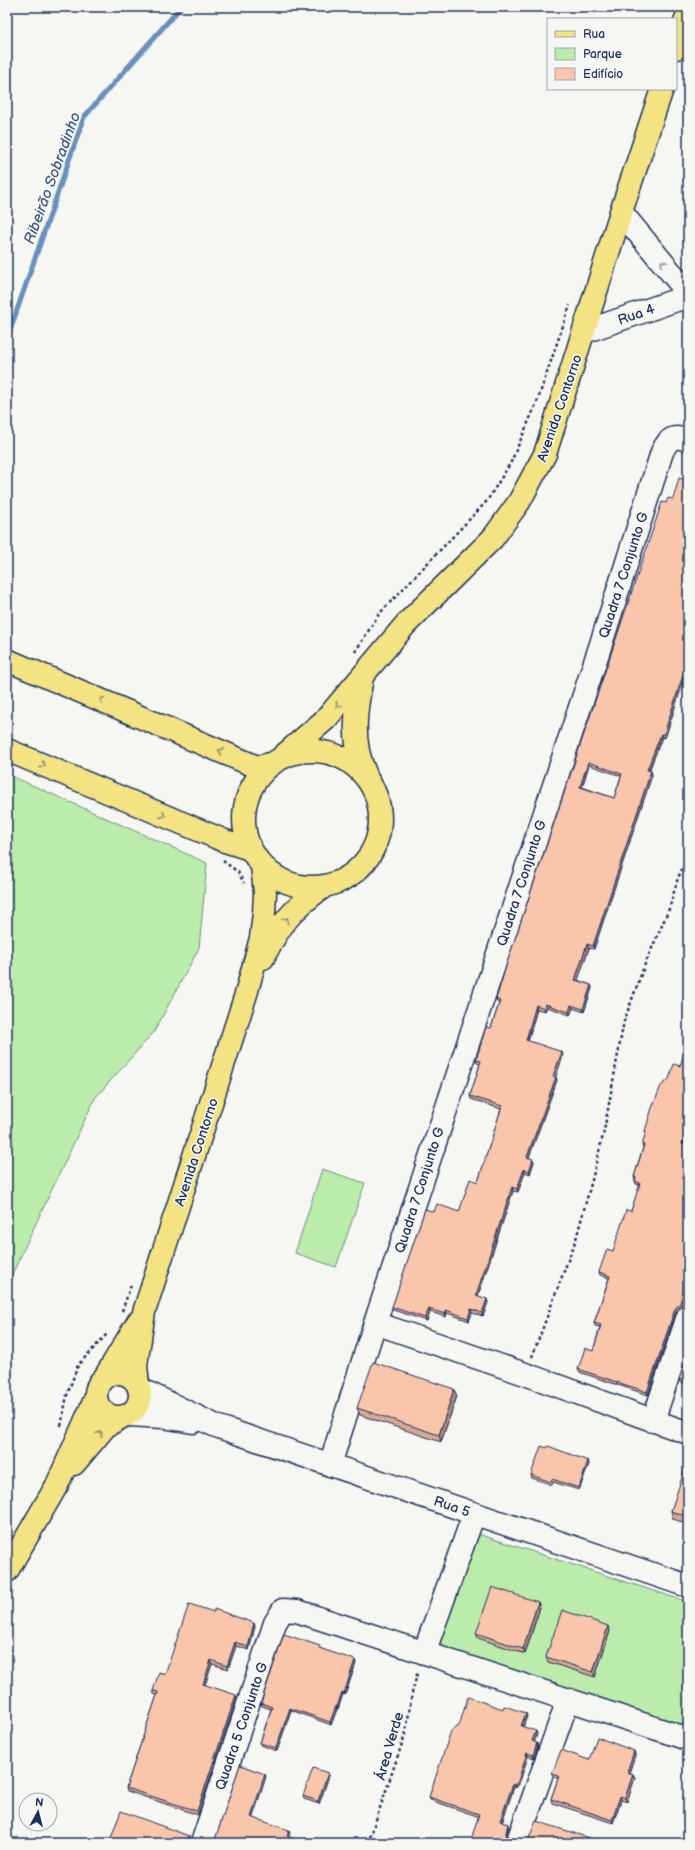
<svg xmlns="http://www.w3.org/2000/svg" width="695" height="1850" viewBox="0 0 695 1850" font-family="'Balsamiq Sans',sans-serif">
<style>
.green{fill:#bcecab;stroke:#6c8e84}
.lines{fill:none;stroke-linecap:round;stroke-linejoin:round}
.stream{stroke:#6890bc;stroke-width:5}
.minor-casing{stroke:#1b2f5e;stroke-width:25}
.major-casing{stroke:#1b2f5e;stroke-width:25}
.path{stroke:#1b2f5e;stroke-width:2.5;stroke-dasharray:3 3;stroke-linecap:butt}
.minor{stroke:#f6f6f2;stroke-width:22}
.major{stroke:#f4e382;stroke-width:22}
.wall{fill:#d7aa93;stroke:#1b2f5e;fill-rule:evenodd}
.shaded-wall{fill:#af8b78;stroke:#1b2f5e}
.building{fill:#fac6ab;stroke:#1b2f5e;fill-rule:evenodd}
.oneway{stroke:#8892a8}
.oneway2{stroke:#888970}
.labels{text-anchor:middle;stroke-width:3;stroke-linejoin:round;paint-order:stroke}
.street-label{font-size:14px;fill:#1b2f5e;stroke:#f6f6f2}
.water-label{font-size:15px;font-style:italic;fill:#3b5885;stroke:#f6f6f2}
</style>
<rect width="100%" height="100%" fill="#f6f6f2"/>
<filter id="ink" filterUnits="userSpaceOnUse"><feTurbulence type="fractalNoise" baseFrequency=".025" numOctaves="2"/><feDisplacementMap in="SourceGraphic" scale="8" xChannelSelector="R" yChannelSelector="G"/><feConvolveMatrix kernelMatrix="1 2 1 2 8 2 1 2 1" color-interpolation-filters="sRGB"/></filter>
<g filter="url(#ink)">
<path class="green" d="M 7,774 L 207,863 L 199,948 L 154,1032 L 95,1098 L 7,1285 Z
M 322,1169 L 365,1183 L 336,1267 L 295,1253 Z
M 478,1534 L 688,1602 L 688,1729 L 438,1649 Z"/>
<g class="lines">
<path class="stream" d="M 7,339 L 84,117 L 181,7"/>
<defs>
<path id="minor" d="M 621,212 L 688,293
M 584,332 L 688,296
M 375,1323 L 525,1374 L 688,1433
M 140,1389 L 216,1426 L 688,1586
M 129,1415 L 163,1417 L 193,1422
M 653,1421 L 688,1316
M 330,1465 L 375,1323 L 600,647 L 662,452 C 669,438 673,435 688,440
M 424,1653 L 474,1514
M 202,1843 L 275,1623 L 283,1610 L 297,1611 L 688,1739
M 517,1843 L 568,1700"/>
<path id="major" d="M 676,48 L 688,13
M 7,660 L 257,767 L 270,764
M 362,678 C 355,712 351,743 366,775
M 7,750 L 225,841 L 250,849
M244 819a68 68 0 1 1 136 0a68 68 0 1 1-136 0Z
M 283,756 L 326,719 L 406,624 L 493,538 L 519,502 L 545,454 L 621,212 L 662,89
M 263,958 C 280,924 293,908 325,886
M96 1395a22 22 0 1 1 44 0a22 22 0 1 1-44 0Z
M 105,1377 L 138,1322
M 138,1385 L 136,1365 L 144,1312 L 247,991 L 261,938 L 264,913 L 265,893 L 262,866
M 74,1464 L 106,1426 L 124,1416
M 7,1571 L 57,1485 L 96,1397"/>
</defs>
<use href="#minor" class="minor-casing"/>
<use href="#major" class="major-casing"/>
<path class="path" d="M 355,652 L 379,614 L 487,501 L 511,462 L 537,402 L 570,305
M 235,825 L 239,805 L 246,782
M 223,861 L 238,872 L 244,883
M 122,1311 L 131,1285
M 532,1357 L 576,1239 L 592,1180 L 604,1131 L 624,1021 L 645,964 L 669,909 L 678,878 L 688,855
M 61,1426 L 67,1395 L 78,1365 L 107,1334
M 368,1843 L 406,1732 L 412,1693 L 418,1671
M 682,1843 L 688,1825"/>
<use href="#minor" class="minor"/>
<use href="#major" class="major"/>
</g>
<path class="wall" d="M 688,481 L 688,670 L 687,670 L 665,738 L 662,737 L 649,771 L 651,771 L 652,775 L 594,949 L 589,948 L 577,980 L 591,985 L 592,988 L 584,1012 L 573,1008 L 570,1015 L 547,1007 L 545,1011 L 537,1009 L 528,1041 L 563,1056 L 555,1077 L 557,1080 L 529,1157 L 534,1162 L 530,1174 L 525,1172 L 518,1192 L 513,1191 L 478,1296 L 488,1302 L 483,1316 L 472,1313 L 469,1321 L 447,1313 L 446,1317 L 430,1312 L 427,1321 L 393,1310 L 392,1307 L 434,1212 L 459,1212 L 478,1182 L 501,1109 L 471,1099 L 470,1096 L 480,1064 L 477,1063 L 476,1060 L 491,1028 L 499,1003 L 497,1002 L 496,999 L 666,503 L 673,499 ZM 589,765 L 621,776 L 614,798 L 582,787 Z
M 645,1131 L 684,1145 L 681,1306 L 676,1312 L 648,1395 L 579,1372 L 578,1369 L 593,1351 L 600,1327 L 595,1326 L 594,1323 L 609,1278 L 600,1275 L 599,1272 L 613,1251 L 631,1211 L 640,1185 L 636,1184 L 635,1181 L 635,1180 L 634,1177 L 643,1147 L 642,1145 L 646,1134 Z
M 688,1367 L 688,1385 L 680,1382 L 679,1379 Z
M 457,1396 L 441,1442 L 360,1415 L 357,1408 Z
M 588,1461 L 589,1464 L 579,1490 L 553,1482 L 552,1485 L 532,1478 L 531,1475 Z
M 688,1465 L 688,1524 L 673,1519 L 671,1511 Z
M 540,1607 L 525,1654 L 478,1638 L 476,1633 Z
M 255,1626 L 249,1650 L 236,1646 L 228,1669 L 212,1664 L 205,1685 L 237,1698 L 198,1815 L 127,1791 L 126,1788 L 157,1695 L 154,1694 L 153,1691 L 165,1674 Z
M 610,1631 L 595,1677 L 548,1662 L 546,1657 Z
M 321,1648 L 321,1649 L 356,1663 L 345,1695 L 343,1694 L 338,1709 L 337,1709 L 331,1725 L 291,1710 L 277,1751 L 261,1745 L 260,1743 L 271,1709 L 262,1706 L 261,1703 Z
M 527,1716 L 523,1727 L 537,1734 L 534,1742 L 538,1746 L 534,1758 L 528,1756 L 519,1784 L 516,1788 L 514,1787 L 502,1822 L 508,1824 L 509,1827 L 430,1800 L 429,1797 Z
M 634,1751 L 635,1755 L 629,1773 L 633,1774 L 635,1778 L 627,1802 L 621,1800 L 613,1823 L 552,1803 L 551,1799 L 558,1779 L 554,1777 L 552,1774 L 589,1760 Z
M 328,1773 L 329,1776 L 319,1804 L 304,1799 L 303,1796 Z"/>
<path class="shaded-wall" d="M 686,666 L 687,670 L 665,738 L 664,734 Z
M 661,734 L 662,737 L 648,773 L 647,770 Z
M 588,762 L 589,765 L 581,790 L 580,787 Z
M 651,771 L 652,775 L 594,949 L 593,946 Z
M 587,944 L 589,948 L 577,983 L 575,980 Z
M 591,985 L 592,988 L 584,1012 L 583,1009 Z
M 545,1004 L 547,1007 L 545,1011 L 544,1008 Z
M 536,1005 L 537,1009 L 527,1043 L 526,1040 Z
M 571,1005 L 573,1008 L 570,1015 L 569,1012 Z
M 562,1052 L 563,1056 L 555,1079 L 553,1076 Z
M 556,1077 L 557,1080 L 528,1160 L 527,1157 Z
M 688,1125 L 688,1132 L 683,1147 L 682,1144 Z
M 533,1159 L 534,1162 L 530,1174 L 529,1171 Z
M 524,1169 L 525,1172 L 518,1192 L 517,1189 Z
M 512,1187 L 513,1191 L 477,1298 L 476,1295 Z
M 688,1277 L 688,1284 L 681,1306 L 676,1312 L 648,1395 L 647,1392 L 675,1309 Z
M 487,1299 L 488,1302 L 483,1316 L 482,1313 Z
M 429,1309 L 430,1312 L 427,1321 L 425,1318 Z
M 471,1309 L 472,1313 L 469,1321 L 468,1318 Z
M 446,1310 L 447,1313 L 446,1317 L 445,1314 Z
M 454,1389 L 457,1396 L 441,1442 L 439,1435 Z
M 588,1461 L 589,1464 L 579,1490 L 579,1488 Z
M 538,1602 L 540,1607 L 525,1654 L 523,1649 Z
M 254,1623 L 255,1626 L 249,1650 L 248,1647 Z
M 608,1626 L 610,1631 L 595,1677 L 593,1672 Z
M 235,1642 L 236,1646 L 228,1669 L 227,1666 Z
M 211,1660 L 212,1664 L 204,1687 L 203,1684 Z
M 355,1660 L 356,1663 L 345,1695 L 344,1693 Z
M 342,1692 L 343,1694 L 338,1709 L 337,1707 Z
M 236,1695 L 237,1698 L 198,1815 L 197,1811 Z
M 336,1706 L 337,1709 L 331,1725 L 330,1722 Z
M 290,1708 L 291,1710 L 277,1751 L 276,1748 Z
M 526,1713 L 527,1716 L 522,1729 L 521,1726 Z
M 536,1731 L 537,1734 L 534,1744 L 532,1741 Z
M 537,1743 L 538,1746 L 534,1758 L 533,1755 Z
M 634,1751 L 635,1755 L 628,1776 L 627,1772 Z
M 527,1753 L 528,1756 L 519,1784 L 516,1788 L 515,1785 Z
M 328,1773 L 329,1776 L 319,1804 L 318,1801 Z
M 265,1774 L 266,1777 L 252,1820 L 251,1817 Z
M 633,1774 L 635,1778 L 627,1802 L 625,1798 Z
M 513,1784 L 514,1787 L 501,1824 L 500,1821 Z
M 620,1796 L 621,1800 L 613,1823 L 612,1820 Z
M 508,1824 L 509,1827 L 505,1843 L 504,1843 L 504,1842 Z
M 289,1830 L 290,1833 L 288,1839 L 287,1836 Z
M 189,1836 L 190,1839 L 189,1843 L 187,1843 Z"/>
<path class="building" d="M 679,478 L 688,481 L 688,667 L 686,666 L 664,734 L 661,734 L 647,770 L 651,771 L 593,946 L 587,944 L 575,980 L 591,985 L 583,1009 L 571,1005 L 569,1012 L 545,1004 L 544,1008 L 536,1005 L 526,1040 L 562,1052 L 553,1076 L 556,1077 L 527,1157 L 533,1159 L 529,1171 L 524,1169 L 517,1189 L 512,1187 L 476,1295 L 487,1299 L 482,1313 L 471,1309 L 468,1318 L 446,1310 L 445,1314 L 429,1309 L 425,1318 L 392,1307 L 425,1209 L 434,1212 L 437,1204 L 459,1212 L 470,1179 L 478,1182 L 502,1106 L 470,1096 L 481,1061 L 476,1060 L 486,1027 L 491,1028 L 500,1001 L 496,999 L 509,957 L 662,502 L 666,503 L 668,498 L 673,499 ZM 588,762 L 622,774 L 614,798 L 580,787 Z
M 688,1041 L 688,1125 L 682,1144 L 688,1146 L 688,1277 L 680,1303 L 675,1309 L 647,1392 L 578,1369 L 585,1348 L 593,1351 L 601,1325 L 594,1323 L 610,1276 L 599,1272 L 607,1249 L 613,1251 L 626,1210 L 631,1211 L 640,1183 L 635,1181 L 636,1177 L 634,1177 L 644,1145 L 642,1145 L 646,1132 L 645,1131 L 652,1108 L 661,1086 L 669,1079 L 674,1064 L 680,1066 Z
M 373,1362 L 454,1389 L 439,1435 L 357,1408 Z
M 684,1365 L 688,1367 L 688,1382 L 679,1379 Z
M 541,1446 L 547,1448 L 548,1446 L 588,1461 L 579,1488 L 552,1479 L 551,1482 L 531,1475 Z
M 686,1465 L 688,1465 L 688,1517 L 671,1511 Z
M 492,1587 L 538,1602 L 523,1649 L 476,1633 Z
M 189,1604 L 214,1612 L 214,1609 L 254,1623 L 248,1647 L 235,1642 L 227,1666 L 211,1660 L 203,1684 L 236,1695 L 197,1811 L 126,1788 L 158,1692 L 153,1691 L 159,1672 L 165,1674 Z
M 562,1610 L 608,1626 L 593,1672 L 546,1657 Z
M 284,1634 L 320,1646 L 319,1648 L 355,1660 L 344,1693 L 342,1692 L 337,1707 L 336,1706 L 330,1722 L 290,1708 L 276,1748 L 260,1743 L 272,1707 L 261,1703 Z
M 468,1697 L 503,1709 L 504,1706 L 526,1713 L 521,1726 L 536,1731 L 532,1741 L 537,1743 L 533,1755 L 527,1753 L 518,1781 L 515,1785 L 513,1784 L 500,1821 L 508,1824 L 504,1842 L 504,1843 L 470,1843 L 479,1814 L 429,1797 L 451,1731 L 459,1726 Z
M 597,1737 L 634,1751 L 627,1772 L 633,1774 L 625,1798 L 620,1796 L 612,1820 L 551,1799 L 559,1776 L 552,1774 L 561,1750 L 589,1760 Z
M 240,1765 L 265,1774 L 251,1817 L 289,1830 L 287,1836 L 294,1839 L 292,1843 L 214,1843 Z
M 313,1768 L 328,1773 L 318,1801 L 303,1796 Z
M 121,1811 L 189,1836 L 187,1843 L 109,1843 Z
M 536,1821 L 605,1843 L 527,1843 Z"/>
<defs><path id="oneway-chevron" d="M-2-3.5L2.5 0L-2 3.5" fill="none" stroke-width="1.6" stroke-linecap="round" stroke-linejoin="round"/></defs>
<use class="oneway" href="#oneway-chevron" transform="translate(663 263) rotate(-130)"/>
<g class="oneway2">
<use href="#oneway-chevron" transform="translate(102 700) rotate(-157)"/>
<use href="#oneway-chevron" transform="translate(338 705) rotate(130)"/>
<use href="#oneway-chevron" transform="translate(221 751) rotate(-157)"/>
<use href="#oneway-chevron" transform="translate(43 765) rotate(23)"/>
<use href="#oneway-chevron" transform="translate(163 815) rotate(23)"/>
<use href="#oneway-chevron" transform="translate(286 920) rotate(-50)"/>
<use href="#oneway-chevron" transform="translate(100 1434) rotate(-49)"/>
</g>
</g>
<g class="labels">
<g class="street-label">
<text transform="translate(636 314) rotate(-19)" y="5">Rua 4</text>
<text transform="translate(559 408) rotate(-71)" y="5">Avenida Contorno</text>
<text transform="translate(623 575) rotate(-72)" y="5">Quadra 7 Conjunto G</text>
<text transform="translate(521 883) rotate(-72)" y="5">Quadra 7 Conjunto G</text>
<text transform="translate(196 1152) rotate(-72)" y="5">Avenida Contorno</text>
<text transform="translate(419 1190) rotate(-72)" y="5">Quadra 7 Conjunto G</text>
<text transform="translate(452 1506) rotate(19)" y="5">Rua 5</text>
<text transform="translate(241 1726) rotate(-71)" y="5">Quadra 5 Conjunto G</text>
<text transform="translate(389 1746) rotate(-74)" y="5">Área Verde</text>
</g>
<g class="water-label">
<text transform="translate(52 178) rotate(-70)" y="5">Ribeirão Sobradinho</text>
</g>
</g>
<rect width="695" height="1850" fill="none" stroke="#f6f6f2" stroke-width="24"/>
<rect x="12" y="12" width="671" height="1826" fill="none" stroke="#1b2f5e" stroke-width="1.5" filter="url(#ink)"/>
<rect x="547" y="18" width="130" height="72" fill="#f6f6f2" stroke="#9ea6b7"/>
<rect x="555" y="31" width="20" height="6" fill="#f4e382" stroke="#9ea6b7"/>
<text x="583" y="38" font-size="12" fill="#1b2f5e">Rua</text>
<rect x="555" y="48" width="20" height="12" fill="#bcecab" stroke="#9ea6b7"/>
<text x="583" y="58" font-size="12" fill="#1b2f5e">Parque</text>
<rect x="555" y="68" width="20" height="12" fill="#fac6ab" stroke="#9ea6b7"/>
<text x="583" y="78" font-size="12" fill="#1b2f5e">Edifício</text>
<g transform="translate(38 1812) rotate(7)"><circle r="19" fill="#f6f6f2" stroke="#9ea6b7"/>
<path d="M0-3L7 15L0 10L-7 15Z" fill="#1b2f5e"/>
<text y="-6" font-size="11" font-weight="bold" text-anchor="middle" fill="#1b2f5e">N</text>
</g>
</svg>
